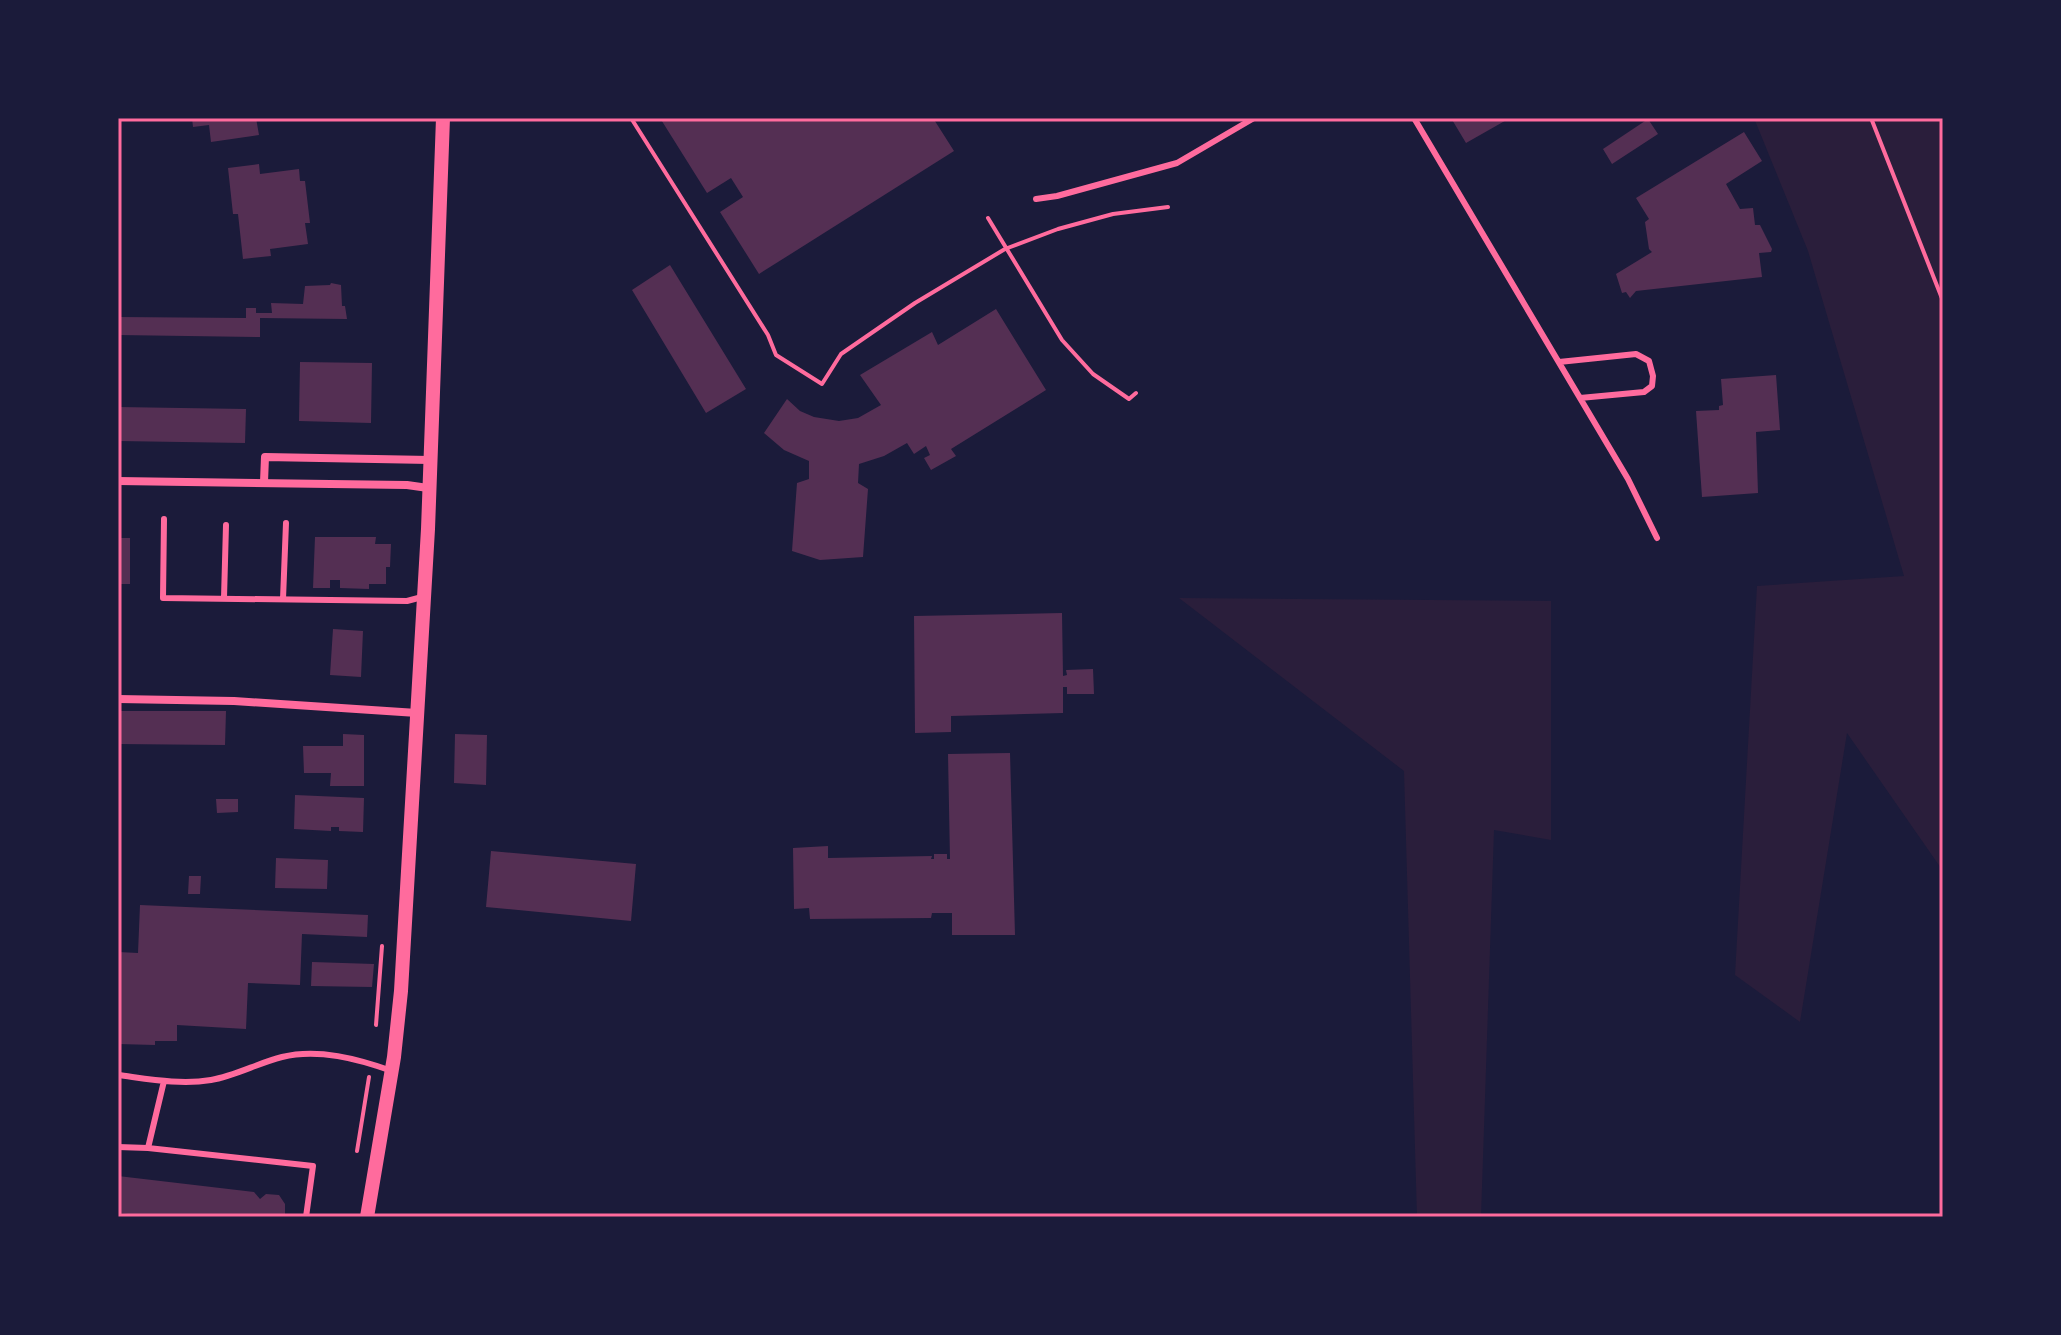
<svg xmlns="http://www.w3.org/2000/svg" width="2061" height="1335" viewBox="0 0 2061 1335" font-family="'Archivo Narrow',sans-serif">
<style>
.green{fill:#2a1e3b}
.building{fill:#542f53}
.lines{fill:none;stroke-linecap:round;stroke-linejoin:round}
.path{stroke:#ff6b9d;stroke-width:4}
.service{stroke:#ff6b9d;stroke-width:6}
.minor{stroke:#ff6b9d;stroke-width:8}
.tertiary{stroke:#ff6b9d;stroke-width:14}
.neatline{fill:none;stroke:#ff6b9d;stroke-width:3}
</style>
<rect width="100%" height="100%" fill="#1b1b3a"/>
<path class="green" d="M 1754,118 L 1938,118 L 1943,131 L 1943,871 L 1847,733 L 1800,1022 L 1735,975 L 1757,586 L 1904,576 L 1808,251 Z
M 1179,598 L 1551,601 L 1551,840 L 1494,830 L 1481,1217 L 1417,1217 L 1404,771 Z"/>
<path class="building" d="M 192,118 L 256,118 L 259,135 L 211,142 L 209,125 L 193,127 Z
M 660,118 L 933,118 L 954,151 L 759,274 L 720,212 L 743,197 L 731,178 L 707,193 Z
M 1451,118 L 1510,118 L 1466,143 Z
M 1648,119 L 1658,134 L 1612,164 L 1603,149 Z
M 1744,132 L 1762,161 L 1726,184 L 1740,209 L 1753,208 L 1755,225 L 1760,225 L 1772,249 L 1771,252 L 1759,253 L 1762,277 L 1636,291 L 1630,298 L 1626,292 L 1622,293 L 1616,274 L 1652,252 L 1649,249 L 1645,222 L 1649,219 L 1636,198 Z
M 259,164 L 260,174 L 299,169 L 300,181 L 305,181 L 310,223 L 305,223 L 308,244 L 270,249 L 271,256 L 243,259 L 238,214 L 233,214 L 228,168 Z
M 670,265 L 746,389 L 706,413 L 632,290 Z
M 331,283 L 341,285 L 342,306 L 345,306 L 347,319 L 260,318 L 260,337 L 118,335 L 118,317 L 246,318 L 246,308 L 256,308 L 256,313 L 272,313 L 271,303 L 303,304 L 305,286 L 330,285 Z
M 996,309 L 1046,390 L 951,449 L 956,456 L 931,470 L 924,458 L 930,455 L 926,446 L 914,454 L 907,443 L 884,456 L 859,464 L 858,483 L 868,489 L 863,557 L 820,560 L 792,551 L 797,483 L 809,479 L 809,461 L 784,450 L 764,433 L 787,399 L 800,411 L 814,417 L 839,421 L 858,418 L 881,405 L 860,375 L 932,332 L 938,345 Z
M 300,362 L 372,363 L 371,423 L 299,421 Z
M 1776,375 L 1780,430 L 1756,432 L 1758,493 L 1702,497 L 1696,411 L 1719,410 L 1719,406 L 1723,405 L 1721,379 Z
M 118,407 L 246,409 L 245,443 L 118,441 Z
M 315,537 L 376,537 L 375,544 L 391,544 L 390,567 L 386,567 L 386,584 L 369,584 L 369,589 L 340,588 L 340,580 L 330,580 L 330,588 L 313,588 Z
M 118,538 L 130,538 L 130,584 L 118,584 Z
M 1062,613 L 1063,676 L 1067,675 L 1066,670 L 1093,669 L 1094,694 L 1067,694 L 1067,687 L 1063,687 L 1063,713 L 951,716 L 951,732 L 915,733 L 914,616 Z
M 333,629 L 363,631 L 361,677 L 330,675 Z
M 118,711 L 226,711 L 225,745 L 118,744 Z
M 343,734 L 364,735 L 364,786 L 330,786 L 331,773 L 304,773 L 303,746 L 343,746 Z
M 455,734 L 487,735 L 486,785 L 454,783 Z
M 1010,753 L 1015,935 L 952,935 L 952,913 L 932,913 L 931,918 L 810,919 L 809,908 L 794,909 L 793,848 L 828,846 L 828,858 L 932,856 L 931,859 L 934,859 L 934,854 L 947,854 L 947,859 L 950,859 L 948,754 Z
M 295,795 L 364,798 L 363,832 L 339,831 L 339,827 L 331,827 L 331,831 L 294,829 Z
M 216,799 L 238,799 L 238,812 L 217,813 Z
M 491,851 L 636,864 L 631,921 L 486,907 Z
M 276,858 L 328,860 L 327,889 L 275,888 Z
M 189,876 L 201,876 L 200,894 L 188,894 Z
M 140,905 L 368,915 L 367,937 L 302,934 L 300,985 L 248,983 L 246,1029 L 177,1025 L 177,1041 L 155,1041 L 155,1045 L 118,1044 L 118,952 L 138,953 Z
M 312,962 L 374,964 L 372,987 L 311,986 Z
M 118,1176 L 254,1192 L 260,1199 L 266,1194 L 279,1195 L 285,1204 L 285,1217 L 159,1217 L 118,1213 Z"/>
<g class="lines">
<path class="path" d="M 631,118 L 768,335 L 776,355 L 822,384 L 841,354 L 915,303 L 1005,249 L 1058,229 L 1113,214 L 1168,207
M 1871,118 L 1943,301
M 988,218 L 1062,340 L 1093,374 L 1129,399 L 1136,393
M 376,1025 L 382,946
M 357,1151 L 369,1077"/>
<path class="service" d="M 1414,118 L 1628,479 L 1657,538
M 1036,199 L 1057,196 L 1177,163 L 1254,118
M 1559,362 L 1636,354 L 1649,361 L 1653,376 L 1652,386 L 1644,392 L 1580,398
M 164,519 L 163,598 L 407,601 L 422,597
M 224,598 L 226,525
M 283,599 L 286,523
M 118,1075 C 149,1079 180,1085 211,1080 C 235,1076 258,1063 282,1057 C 318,1048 358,1059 392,1071
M 118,1147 L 148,1148 L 164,1081
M 148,1148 L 313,1166 L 306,1217"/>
<path class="minor" d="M 118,481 L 407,485 L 428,488
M 264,482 L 265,457 L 430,460
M 118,699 L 234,701 L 417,713"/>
<path class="tertiary" d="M 367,1217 L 394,1057 L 401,991 L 428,529 L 443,118"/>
</g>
<rect width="2061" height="1335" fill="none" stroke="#1b1b3a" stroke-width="240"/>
<rect x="120" y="120" width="1821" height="1095" class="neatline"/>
</svg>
